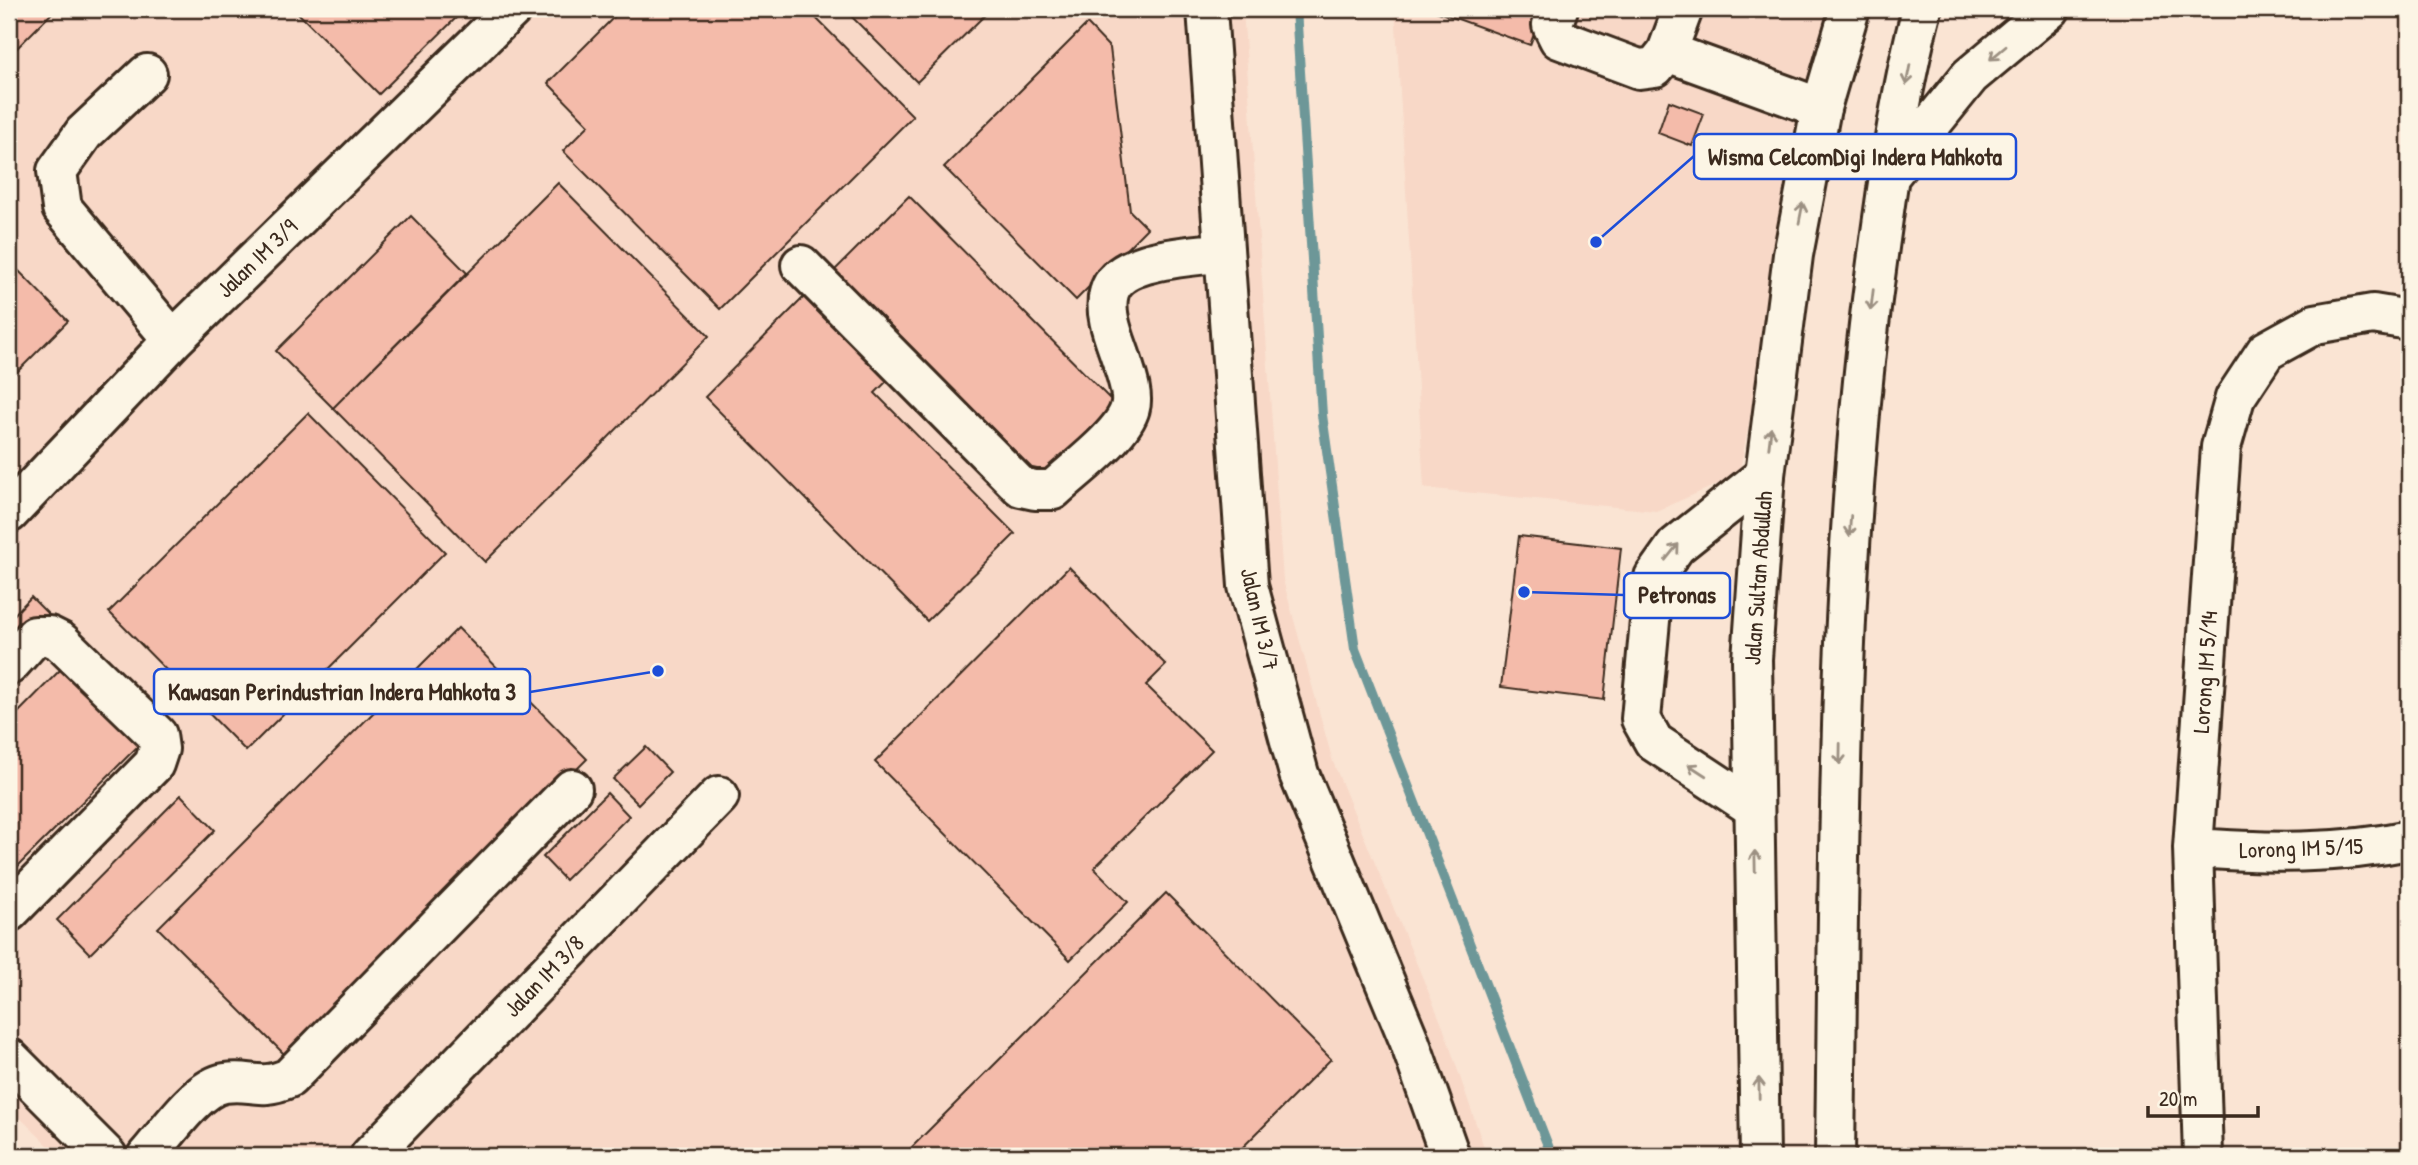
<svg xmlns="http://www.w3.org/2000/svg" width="2418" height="1165" viewBox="0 0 2418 1165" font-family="'Patrick Hand',sans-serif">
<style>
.built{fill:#f8d8c7}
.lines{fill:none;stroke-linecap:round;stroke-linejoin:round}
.stream{stroke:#6d9798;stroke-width:10}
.building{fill:#f4bbaa;stroke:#3b2a1e;stroke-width:2}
.minor-casing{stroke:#3b2a1e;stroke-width:44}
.major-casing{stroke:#3b2a1e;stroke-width:44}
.minor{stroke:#fcf5e5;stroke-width:38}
.major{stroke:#fcf5e5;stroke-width:38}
.oneway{stroke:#9c9082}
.labels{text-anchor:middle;stroke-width:5;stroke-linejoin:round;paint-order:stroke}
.street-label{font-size:23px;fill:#3b2a1e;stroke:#fcf5e5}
.leader{fill:none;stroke:#1d4ed8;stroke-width:2.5}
.callout-dot{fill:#1d4ed8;stroke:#fcf5e5;stroke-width:2.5}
.callout{fill:#fcf5e5;stroke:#1d4ed8;stroke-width:2.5}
.callout-label{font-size:24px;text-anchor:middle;font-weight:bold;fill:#3b2a1e}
</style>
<rect width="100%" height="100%" fill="#fae4d3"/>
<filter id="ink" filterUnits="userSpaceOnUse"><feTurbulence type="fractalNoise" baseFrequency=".0143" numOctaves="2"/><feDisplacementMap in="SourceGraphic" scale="14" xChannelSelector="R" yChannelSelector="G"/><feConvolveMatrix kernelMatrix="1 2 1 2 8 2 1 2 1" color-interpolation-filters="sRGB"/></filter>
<g filter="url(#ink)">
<path class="built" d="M 9,9 L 1243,9 L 1283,580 L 1333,762 L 1443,1027 L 1487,1156 L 59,1156 L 9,1107 Z
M 1395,9 L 1828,9 L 1739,475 L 1656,511 L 1424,488 Z"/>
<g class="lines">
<path class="stream" d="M 1296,9 L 1322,415 L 1355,649 L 1552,1156"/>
</g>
<path class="building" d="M 9,9 L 56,9 L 9,56 Z
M 294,9 L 465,9 L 379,94 Z
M 622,9 L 807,9 L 913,116 L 720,309 L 563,151 L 589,125 L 548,83 Z
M 844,9 L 991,9 L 917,82 Z
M 1430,9 L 1543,9 L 1530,45 Z
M 1087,24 L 1110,48 L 1130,211 L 1147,228 L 1076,300 L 944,167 Z
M 1669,101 L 1704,114 L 1692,146 L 1658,133 Z
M 558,183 L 709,336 L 485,562 L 333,408 Z
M 909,196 L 1115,404 L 1042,479 L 835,270 Z
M 411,216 L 467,273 L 333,408 L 276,351 Z
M 9,261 L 68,321 L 9,380 Z
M 811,290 L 894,374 L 875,393 L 1015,534 L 927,621 L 705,397 Z
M 308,413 L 445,552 L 246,751 L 109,612 Z
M 1519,536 L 1621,548 L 1604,700 L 1501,687 Z
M 1069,567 L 1166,665 L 1146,685 L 1212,750 L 1094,868 L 1128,902 L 1070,960 L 875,762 Z
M 31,597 L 52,618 L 9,662 L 9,620 Z
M 458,628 L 587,759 L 288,1058 L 158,928 Z
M 67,663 L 143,741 L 10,874 L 9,722 Z
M 646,747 L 670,772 L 638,804 L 613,779 Z
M 607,793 L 629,816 L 565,880 L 543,857 Z
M 181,795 L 215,830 L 90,954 L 57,920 Z
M 1166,893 L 1331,1059 L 1234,1156 L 903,1156 Z"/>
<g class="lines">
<defs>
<path id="minor" d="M 1207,9 L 1248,586 L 1299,774 L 1409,1040 L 1450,1156
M 1558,9 L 1552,25 L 1559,39 L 1639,69 L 1655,67 L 1667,52 L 1821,108
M 1667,52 L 1683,9
M 147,74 L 84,133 L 57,171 L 62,208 L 173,340
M 801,265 L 1021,487 L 1035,490 L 1053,490 C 1074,470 1123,435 1130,408 C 1134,395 1126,374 1122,361 C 1116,342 1103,314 1109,293 C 1118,257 1193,257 1224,252
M 9,513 L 173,340 L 512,9
M 9,665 L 35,636 L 49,636 L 61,642 L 157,735 L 159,749 L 154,764 L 9,912
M 1754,808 L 1654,742 L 1641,719 L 1654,577 L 1676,546 L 1765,475
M 2193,848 C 2266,853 2337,855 2409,840
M 9,1058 L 107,1156
M 147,1156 C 166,1135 197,1087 225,1083 C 253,1079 258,1091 289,1078 L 572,789
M 370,1156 L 719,796
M 2203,1156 L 2193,848 L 2221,447 L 2235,398 L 2266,351 L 2315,324 L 2373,314 L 2409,320"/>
<path id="major" d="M 1890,175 L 1970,76 L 2050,9
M 1760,1156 L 1752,659 L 1765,475 L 1793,255 L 1821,108 L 1850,9
M 1835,1156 C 1839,869 1837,586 1872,300 C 1885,202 1897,104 1922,9"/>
</defs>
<use href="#minor" class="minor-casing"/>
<use href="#major" class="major-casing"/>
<use href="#minor" class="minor"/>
<use href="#major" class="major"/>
</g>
<defs><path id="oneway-shaft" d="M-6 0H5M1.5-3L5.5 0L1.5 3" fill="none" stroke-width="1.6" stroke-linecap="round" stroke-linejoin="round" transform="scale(1.75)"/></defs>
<g class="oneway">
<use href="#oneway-shaft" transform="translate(1998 53) rotate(140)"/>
<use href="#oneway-shaft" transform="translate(1908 75) rotate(101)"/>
<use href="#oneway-shaft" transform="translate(1801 213) rotate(-79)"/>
<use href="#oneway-shaft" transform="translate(1872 300) rotate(97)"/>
<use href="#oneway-shaft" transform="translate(1770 438) rotate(-83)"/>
<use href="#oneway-shaft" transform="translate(1850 526) rotate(94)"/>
<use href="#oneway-shaft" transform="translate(1672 552) rotate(-51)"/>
<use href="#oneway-shaft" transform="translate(1840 754) rotate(91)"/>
<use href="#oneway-shaft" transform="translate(1697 770) rotate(-147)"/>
<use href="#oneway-shaft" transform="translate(1755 861) rotate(-91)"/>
<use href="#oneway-shaft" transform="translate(1759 1088) rotate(-91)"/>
</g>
</g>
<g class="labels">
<g class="street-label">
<text transform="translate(257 258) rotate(-44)" y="8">Jalan IM 3/9</text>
<text transform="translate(1758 578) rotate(-86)" y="8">Jalan Sultan Abdullah</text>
<text transform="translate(1260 619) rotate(77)" y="8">Jalan IM 3/7</text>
<text transform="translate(2205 672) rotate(-86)" y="8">Lorong IM 5/14</text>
<text transform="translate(2301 848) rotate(-2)" y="8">Lorong IM 5/15</text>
<text transform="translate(544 976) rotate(-46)" y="8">Jalan IM 3/8</text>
</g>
</g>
<path class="leader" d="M1596 242L1694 156M1524 592L1624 595M658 671L530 692"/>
<g class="callout-dot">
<circle cx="1596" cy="242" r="7"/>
<circle cx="1524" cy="592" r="7"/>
<circle cx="658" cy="671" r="7"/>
</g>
<g class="callout">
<rect x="1694" y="134" width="322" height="45" rx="7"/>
<rect x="1624" y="573" width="106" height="45" rx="7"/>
<rect x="154" y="669" width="376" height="45" rx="7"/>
</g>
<g class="callout-label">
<text x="1855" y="165">Wisma CelcomDigi Indera Mahkota</text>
<text x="1677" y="603">Petronas</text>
<text x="342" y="700">Kawasan Perindustrian Indera Mahkota 3</text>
</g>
<rect width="2418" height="1165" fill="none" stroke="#fcf5e5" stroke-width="35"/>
<rect x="18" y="18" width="2383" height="1130" fill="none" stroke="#3b2a1e" stroke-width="2.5" filter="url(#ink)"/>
<path d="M2148 1106v10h110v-10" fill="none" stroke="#3b2a1e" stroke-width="3.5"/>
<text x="2159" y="1106" font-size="21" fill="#3b2a1e" stroke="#fcf5e5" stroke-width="5" paint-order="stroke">20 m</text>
</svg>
